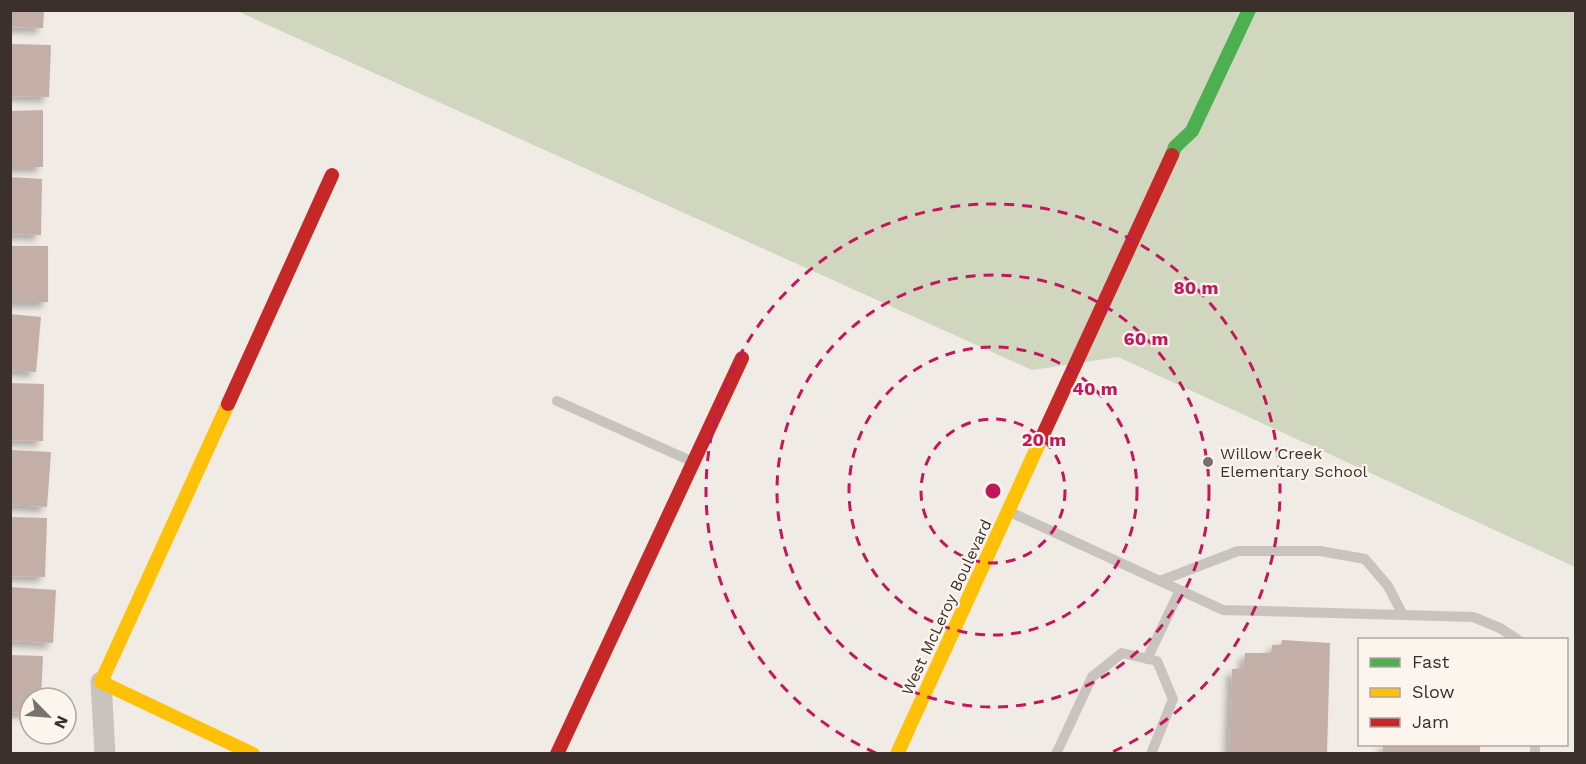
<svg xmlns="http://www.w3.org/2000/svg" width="1586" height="764" viewBox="0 0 1586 764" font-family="'Work Sans',sans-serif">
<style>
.green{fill:#d1d6bf}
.building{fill:#c3afa7;filter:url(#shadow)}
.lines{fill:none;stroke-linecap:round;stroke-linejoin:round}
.lane{stroke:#c9c3be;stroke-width:10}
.street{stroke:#c9c3be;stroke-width:21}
.fast{stroke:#4caf50;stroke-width:14}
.slow{stroke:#ffc107;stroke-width:14}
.jam{stroke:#c62828;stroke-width:14}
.ring{fill:none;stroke:#c2185b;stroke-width:3;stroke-dasharray:10 8}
.poi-dot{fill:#7a716c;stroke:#fbf5ee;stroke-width:2}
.labels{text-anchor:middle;stroke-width:4.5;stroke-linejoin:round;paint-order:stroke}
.poi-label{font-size:16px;fill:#3b302b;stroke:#fbf5ee;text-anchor:start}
.street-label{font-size:16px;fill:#3b302b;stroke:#fbf5ee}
.centre{fill:#c2185b;stroke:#fbf5ee;stroke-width:3}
.ring-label{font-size:18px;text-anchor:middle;font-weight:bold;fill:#c2185b;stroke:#fbf5ee;stroke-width:4.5;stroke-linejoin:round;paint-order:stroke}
</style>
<defs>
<filter id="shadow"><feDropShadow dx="-5.5" dy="5.5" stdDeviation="3" flood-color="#0004"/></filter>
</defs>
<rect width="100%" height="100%" fill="#f0ebe5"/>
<path class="green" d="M 237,11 L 1575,11 L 1575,567 L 1118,357 L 1032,370 Z"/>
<path class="building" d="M 10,10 L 44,10 L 43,28 L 10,27 Z
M 10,44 L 51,45 L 49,97 L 10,96 Z
M 43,110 L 43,167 L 10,167 L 10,111 Z
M 10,177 L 42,179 L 41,235 L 10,234 Z
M 10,246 L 48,246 L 48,302 L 10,302 Z
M 10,314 L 41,317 L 36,372 L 10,370 Z
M 10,383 L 44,384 L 43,441 L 10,440 Z
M 10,450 L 51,452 L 47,507 L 10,505 Z
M 10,517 L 47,518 L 45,577 L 10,576 Z
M 10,587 L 56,590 L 53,643 L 10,641 Z
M 1282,640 L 1330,643 L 1327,754 L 1229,754 L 1232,669 L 1243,669 L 1245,653 L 1271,653 L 1272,645 L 1281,645 Z
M 10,655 L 43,656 L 41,698 L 30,698 L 30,713 L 10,712 Z
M 1383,744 L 1480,744 L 1480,754 L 1383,754 Z"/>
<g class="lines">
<path class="lane" d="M 557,401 L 691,461
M 1012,513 L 1223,610 L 1473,617 L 1500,628 L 1518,640
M 1160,581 L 1238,551 L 1320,551 L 1365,559 L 1388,586 L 1403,615
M 1147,659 L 1180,590
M 1056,754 L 1092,677 L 1122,653 L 1157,661 L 1173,699 L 1151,754
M 1535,754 L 1535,744"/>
<path class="street" d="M 101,682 L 105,754"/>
<path class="fast" d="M 1172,155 L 1175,147 L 1192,131 L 1249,10"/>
<path class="slow" d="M 228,404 L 101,682 L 253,754
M 897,754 L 1041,439"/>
<path class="jam" d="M 228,404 L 332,175
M 1041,439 L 1172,155
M 557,754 L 742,358"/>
</g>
<g class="ring">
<circle cx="993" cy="491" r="72"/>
<circle cx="993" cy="491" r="144"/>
<circle cx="993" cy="491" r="216"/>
<path d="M876 753A287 287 0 1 1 1110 753"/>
</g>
<circle class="poi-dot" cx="1208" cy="462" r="6"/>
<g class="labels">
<g class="poi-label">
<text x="1220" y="459">Willow Creek<tspan x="1220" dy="18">Elementary School</tspan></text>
</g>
<g class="street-label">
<text transform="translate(946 607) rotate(-65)" y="6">West McLeroy Boulevard</text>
</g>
</g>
<circle cx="993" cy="491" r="9" class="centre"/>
<g class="ring-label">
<text x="1196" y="294">80 m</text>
<text x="1146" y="345">60 m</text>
<text x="1095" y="395">40 m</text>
<text x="1044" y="446">20 m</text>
</g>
<rect width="1586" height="764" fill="none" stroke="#3b302b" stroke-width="24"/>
<rect x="1358" y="638" width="210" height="108" fill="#fbf5ee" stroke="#aea6a0" stroke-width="1.5"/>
<rect x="1370" y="658" width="30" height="9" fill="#4caf50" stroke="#aea6a0" stroke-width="1.5"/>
<text x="1412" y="668" font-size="18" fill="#3b302b">Fast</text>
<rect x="1370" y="688" width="30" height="9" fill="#ffc107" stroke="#aea6a0" stroke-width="1.5"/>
<text x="1412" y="698" font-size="18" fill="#3b302b">Slow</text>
<rect x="1370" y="718" width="30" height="9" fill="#c62828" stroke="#aea6a0" stroke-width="1.5"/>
<text x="1412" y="728" font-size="18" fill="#3b302b">Jam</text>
<g transform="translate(48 716) rotate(115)"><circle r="28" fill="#fbf5ee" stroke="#aea6a0" stroke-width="1.5"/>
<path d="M0-4.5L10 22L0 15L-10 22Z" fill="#7a716c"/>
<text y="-9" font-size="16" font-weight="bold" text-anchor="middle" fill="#3b302b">N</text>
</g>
</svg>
